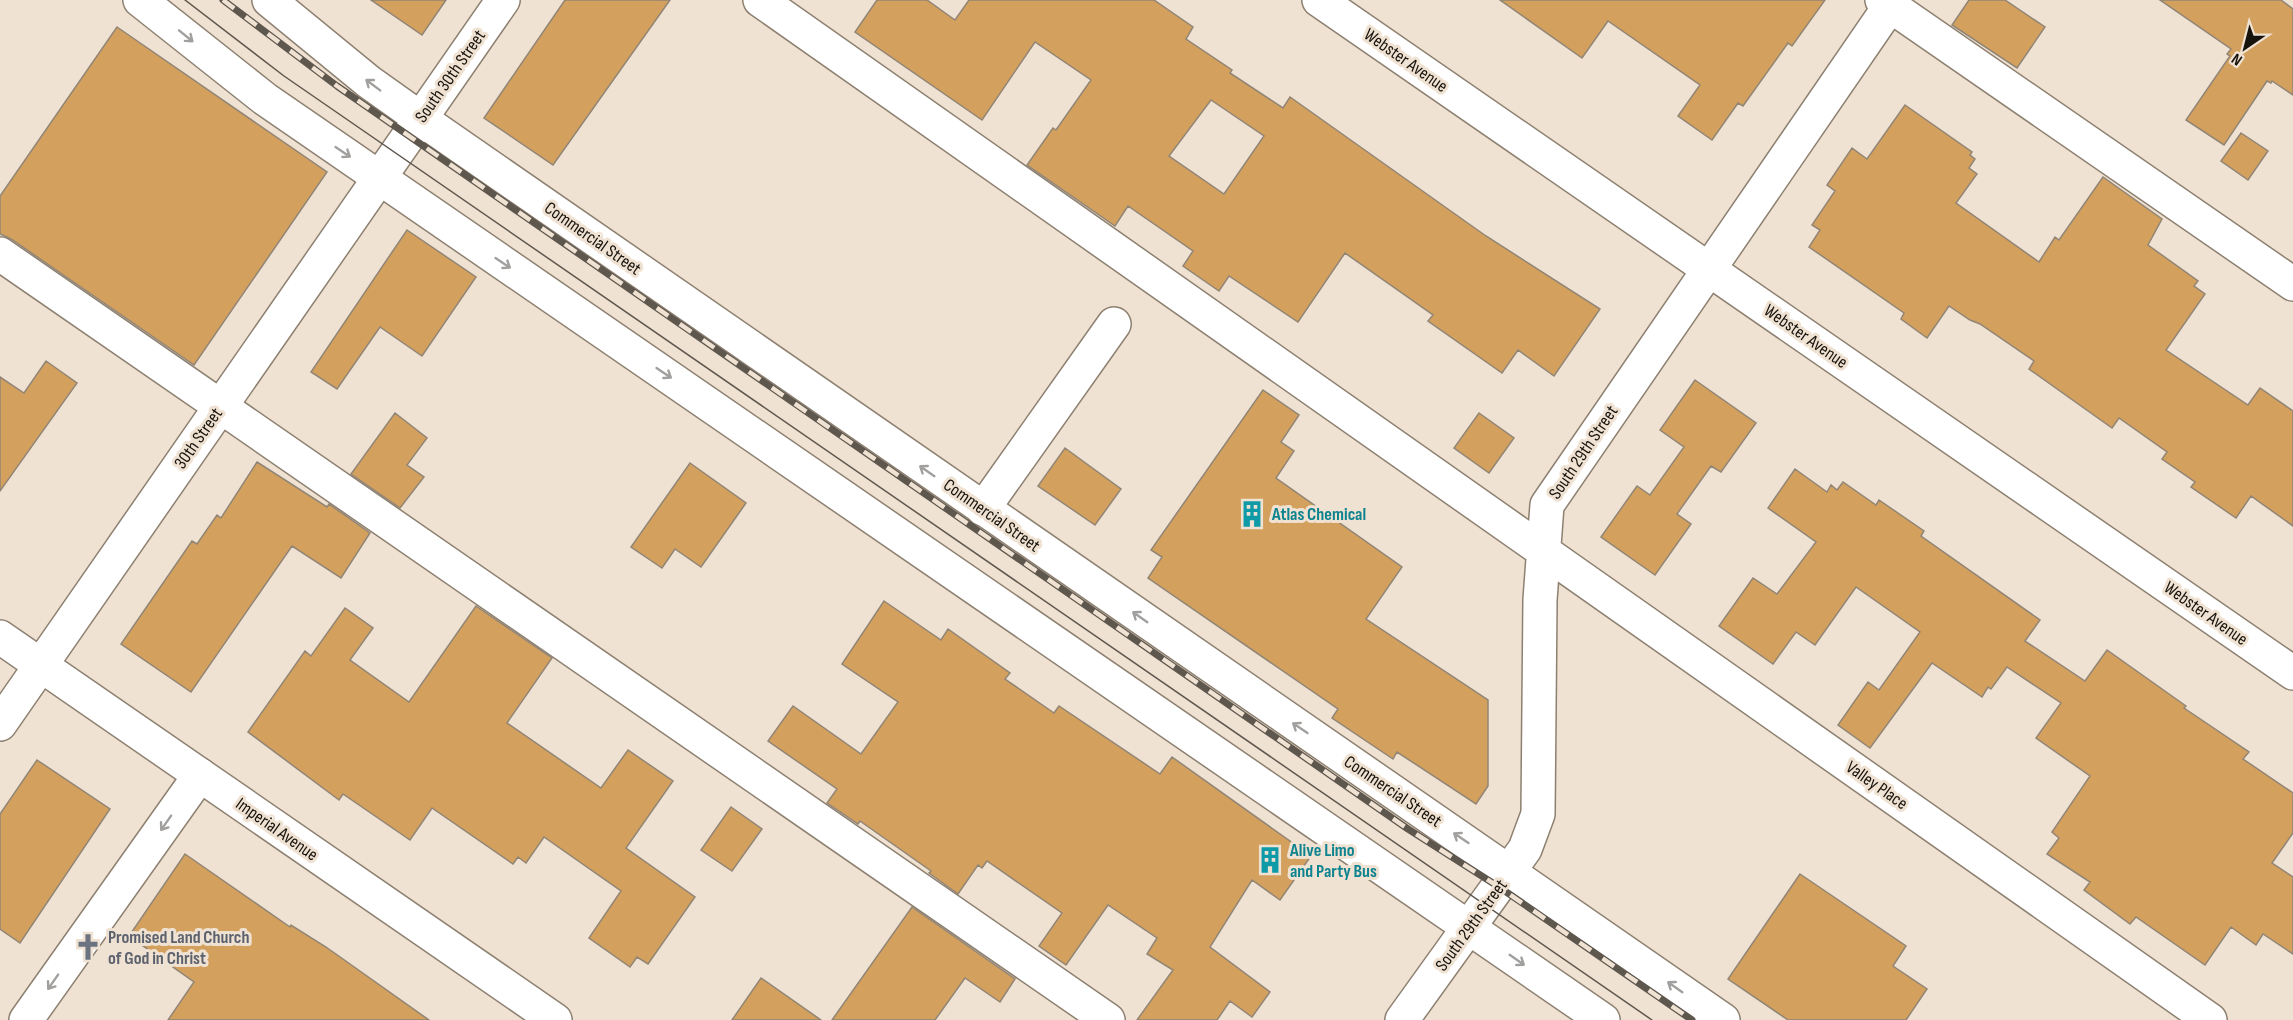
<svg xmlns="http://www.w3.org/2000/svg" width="2293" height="1020" viewBox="0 0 2293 1020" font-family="'Sofia Sans Condensed',sans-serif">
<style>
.building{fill:#d3a05d;stroke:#918576;stroke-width:1.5;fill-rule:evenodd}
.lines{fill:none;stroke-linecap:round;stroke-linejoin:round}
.minor-casing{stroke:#8d8071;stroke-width:36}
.major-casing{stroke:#8d8071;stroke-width:36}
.minor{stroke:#fff;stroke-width:33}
.major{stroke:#fff;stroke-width:33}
.tram{stroke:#5e574e;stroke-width:1.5}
.rail-casing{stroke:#5e574e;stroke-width:7}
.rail{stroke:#f0e2d2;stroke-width:4.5;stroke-dasharray:14;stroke-linecap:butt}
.oneway{stroke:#a2a09e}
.labels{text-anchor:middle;stroke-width:6;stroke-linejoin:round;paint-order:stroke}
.street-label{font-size:18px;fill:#16120c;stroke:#f0e2d2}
.culture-label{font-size:18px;font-weight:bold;fill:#0d838f;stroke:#f0e2d2;text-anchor:start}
.worship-label{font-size:18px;font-weight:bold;fill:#5b616d;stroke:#f0e2d2;text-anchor:start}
</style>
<rect width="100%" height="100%" fill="#f0e2d2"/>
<path class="building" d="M 371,0 L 446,0 L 422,35 Z
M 565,0 L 670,0 L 553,165 L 484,118 Z
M 877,0 L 927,0 L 955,20 L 969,0 L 1154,0 L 1193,27 L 1186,39 L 1232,70 L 1230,73 L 1283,108 L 1290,97 L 1486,236 L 1600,309 L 1554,376 L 1518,350 L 1502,373 L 1428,321 L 1433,315 L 1345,253 L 1298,322 L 1229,276 L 1219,291 L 1183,266 L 1193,251 L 1128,206 L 1115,226 L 1027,165 L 1053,128 L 1056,130 L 1091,80 L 1035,42 L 982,120 L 855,32 ZM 1211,100 L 1264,136 L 1224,194 L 1169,156 Z
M 1500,0 L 1825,0 L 1792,46 L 1788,43 L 1743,106 L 1738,103 L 1712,140 L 1678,116 L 1700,85 L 1608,21 L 1582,58 Z
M 1969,0 L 2005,0 L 2045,27 L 2017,68 L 1952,25 Z
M 2160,0 L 2281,0 L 2293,9 L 2293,95 L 2272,81 L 2271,83 L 2267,81 L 2224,145 L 2186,120 L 2230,56 L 2227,54 L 2231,49 Z
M 117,27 L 327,172 L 194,365 L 11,239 L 0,234 L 0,196 Z
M 1905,105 L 1972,152 L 1970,155 L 1975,159 L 1969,168 L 1977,174 L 1956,203 L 2039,262 L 2055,237 L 2059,240 L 2103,177 L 2162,219 L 2148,245 L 2198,281 L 2194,286 L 2205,294 L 2166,350 L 2248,405 L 2260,388 L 2293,411 L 2293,526 L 2251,496 L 2236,518 L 2191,487 L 2195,482 L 2162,459 L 2167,452 L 2119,418 L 2112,428 L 2029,369 L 2034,361 L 1980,324 L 1970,320 L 1949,306 L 1927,338 L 1901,319 L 1904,313 L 1809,247 L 1820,230 L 1812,225 L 1835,191 L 1827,185 L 1852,148 L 1867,159 Z
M 2241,133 L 2268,151 L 2248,180 L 2221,161 Z
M 407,230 L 476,277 L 422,356 L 380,327 L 337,389 L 311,372 Z
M 46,361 L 77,383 L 0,491 L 0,377 L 24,393 Z
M 1695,380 L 1756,423 L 1721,472 L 1711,466 L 1677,514 L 1691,524 L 1655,575 L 1601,537 L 1637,486 L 1650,495 L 1684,447 L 1660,430 Z
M 1263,390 L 1299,415 L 1281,442 L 1294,451 L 1276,478 L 1402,567 L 1366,619 L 1488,700 L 1488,786 L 1476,804 L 1397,752 L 1393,759 L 1332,718 L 1338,709 L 1148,578 L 1162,557 L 1151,550 Z
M 395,413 L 427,438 L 407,465 L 424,477 L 400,508 L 351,474 Z
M 1479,413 L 1514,438 L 1489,473 L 1454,448 Z
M 1065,448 L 1121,489 L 1095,525 L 1038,486 Z
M 257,462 L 327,507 L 329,504 L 370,533 L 341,578 L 292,546 L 191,692 L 121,644 L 192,541 L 197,544 L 217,515 L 221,518 Z
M 690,463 L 746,503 L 701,567 L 675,549 L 662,568 L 631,547 Z
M 1795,469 L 1827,492 L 1831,485 L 1837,490 L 1843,482 L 1876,505 L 1879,500 L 1924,531 L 1921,536 L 2040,620 L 2025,641 L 2085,681 L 2107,650 L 2186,706 L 2184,708 L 2249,752 L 2243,759 L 2293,793 L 2293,833 L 2272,863 L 2293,877 L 2293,954 L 2263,934 L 2256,945 L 2231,927 L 2205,965 L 2136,917 L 2130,924 L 2084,890 L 2090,882 L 2047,854 L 2059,838 L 2052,832 L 2090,776 L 2036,738 L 2061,703 L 2007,667 L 1991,689 L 1988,687 L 1982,697 L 1932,663 L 1870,748 L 1838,725 L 1868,682 L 1879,690 L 1920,632 L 1856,587 L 1815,645 L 1796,632 L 1773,664 L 1719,626 L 1753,578 L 1777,594 L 1816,542 L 1768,508 Z
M 884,601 L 941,640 L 948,629 L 1010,673 L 1005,679 L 1054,713 L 1059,706 L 1160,774 L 1172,757 L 1311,856 L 1280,900 L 1252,880 L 1210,947 L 1270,992 L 1252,1017 L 1230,1001 L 1217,1020 L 1137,1020 L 1173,970 L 1147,954 L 1157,938 L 1108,905 L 1066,965 L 1039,946 L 1062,913 L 987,861 L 982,868 L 978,865 L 958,894 L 929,873 L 931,871 L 860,821 L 858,824 L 827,803 L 837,789 L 768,741 L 793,706 L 861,754 L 898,702 L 842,664 Z
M 476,606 L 552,658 L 507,723 L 601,788 L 628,750 L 673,781 L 626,848 L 695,897 L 648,964 L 637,957 L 630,967 L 589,938 L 621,891 L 544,837 L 526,863 L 518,857 L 513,864 L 432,808 L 410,840 L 343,794 L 339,800 L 248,732 L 305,651 L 311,656 L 345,608 L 373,628 L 350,660 L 409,702 Z
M 37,760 L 110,809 L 20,943 L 0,929 L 0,814 Z
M 731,807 L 762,829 L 732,871 L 701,850 Z
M 185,854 L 290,927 L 291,925 L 326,947 L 429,1020 L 168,1020 L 194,982 L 129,936 Z
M 1800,874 L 1906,946 L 1893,966 L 1927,989 L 1906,1020 L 1788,1020 L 1728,979 Z
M 912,907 L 1015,979 L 1000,1002 L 965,978 L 935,1020 L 832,1020 Z
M 761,978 L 821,1020 L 732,1020 Z"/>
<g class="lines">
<defs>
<path id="minor" d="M 760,0 L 2210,1020
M 1319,0 L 2293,673
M 1882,0 L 2293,284
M 0,254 L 1108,1020
M 983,509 L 1114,324
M 0,724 L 503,0
M 26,1020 L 200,775
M 1402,1020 L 1525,849 L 1538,814 L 1540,600 L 1547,505 L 1894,0"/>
<path id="major" d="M 140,0 L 265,99 L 1603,1020
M 269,0 L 369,82 L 421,119 L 1723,1020
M 0,637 L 555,1020"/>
</defs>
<use href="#minor" class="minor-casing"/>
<use href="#major" class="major-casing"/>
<use href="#minor" class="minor"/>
<use href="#major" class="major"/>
<path class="tram" d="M 185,0 L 284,76 L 1652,1020"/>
<defs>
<path id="rail" d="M 223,0 L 337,86 L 1408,829 L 1499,887 L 1692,1020"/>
</defs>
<use href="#rail" class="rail-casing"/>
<use href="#rail" class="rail"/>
</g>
<defs><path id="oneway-shaft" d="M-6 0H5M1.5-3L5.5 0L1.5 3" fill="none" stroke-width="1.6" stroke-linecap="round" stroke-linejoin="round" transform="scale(1.5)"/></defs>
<g class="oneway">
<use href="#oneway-shaft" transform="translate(186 36) rotate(39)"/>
<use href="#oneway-shaft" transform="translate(373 85) rotate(-143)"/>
<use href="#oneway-shaft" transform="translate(343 152) rotate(34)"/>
<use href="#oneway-shaft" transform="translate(503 263) rotate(34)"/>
<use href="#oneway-shaft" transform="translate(664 373) rotate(34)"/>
<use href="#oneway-shaft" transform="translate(927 471) rotate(-145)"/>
<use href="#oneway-shaft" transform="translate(1140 617) rotate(-145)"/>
<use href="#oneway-shaft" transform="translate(1300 728) rotate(-146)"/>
<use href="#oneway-shaft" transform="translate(166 823) rotate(125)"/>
<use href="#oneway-shaft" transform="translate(1461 838) rotate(-146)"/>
<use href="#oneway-shaft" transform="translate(1517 960) rotate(35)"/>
<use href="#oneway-shaft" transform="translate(53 982) rotate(125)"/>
<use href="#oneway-shaft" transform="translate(1675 987) rotate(-145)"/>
</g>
<defs>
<symbol id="building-bare" viewBox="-9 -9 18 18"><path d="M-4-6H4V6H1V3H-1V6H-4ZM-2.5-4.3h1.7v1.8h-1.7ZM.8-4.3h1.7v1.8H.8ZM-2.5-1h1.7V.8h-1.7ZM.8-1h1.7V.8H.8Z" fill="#0f9aa8" stroke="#f0e2d2" stroke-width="2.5" paint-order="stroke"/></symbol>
<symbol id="church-bare" viewBox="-9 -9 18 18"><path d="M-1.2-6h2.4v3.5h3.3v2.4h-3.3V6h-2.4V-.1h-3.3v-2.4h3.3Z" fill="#6b7280" stroke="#f0e2d2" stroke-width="2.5" paint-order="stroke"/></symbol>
</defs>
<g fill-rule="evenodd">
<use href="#building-bare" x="1233" y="495" width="38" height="38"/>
<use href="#building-bare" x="1251" y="841" width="38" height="38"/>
<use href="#church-bare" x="69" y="928" width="38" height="38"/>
</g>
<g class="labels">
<g class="street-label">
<text transform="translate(1406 60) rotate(35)" y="6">Webster Avenue</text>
<text transform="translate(450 76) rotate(-55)" y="6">South 30th Street</text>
<text transform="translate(593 238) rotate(35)" y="6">Commercial Street</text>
<text transform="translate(1806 336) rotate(35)" y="6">Webster Avenue</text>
<text transform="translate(198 438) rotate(-55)" y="6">30th Street</text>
<text transform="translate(1583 452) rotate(-56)" y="6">South 29th Street</text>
<text transform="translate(992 515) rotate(35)" y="6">Commercial Street</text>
<text transform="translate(2206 613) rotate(35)" y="6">Webster Avenue</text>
<text transform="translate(1877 785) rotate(35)" y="6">Valley Place</text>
<text transform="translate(1393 791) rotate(34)" y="6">Commercial Street</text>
<text transform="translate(277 829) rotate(35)" y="6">Imperial Avenue</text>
<text transform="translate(1471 925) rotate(-54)" y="6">South 29th Street</text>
</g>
<g class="culture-label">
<text x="1272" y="520">Atlas Chemical</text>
<text x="1290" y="856">Alive Limo<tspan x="1290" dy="21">and Party Bus</tspan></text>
</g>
<g class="worship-label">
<text x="108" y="943">Promised Land Church<tspan x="108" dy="21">of God in Christ</tspan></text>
</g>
</g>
<g transform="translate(2245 48) rotate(215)" stroke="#f0e2d2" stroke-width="4.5" paint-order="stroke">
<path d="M0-4.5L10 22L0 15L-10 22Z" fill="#16120c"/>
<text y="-9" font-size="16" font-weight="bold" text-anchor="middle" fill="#16120c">N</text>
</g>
</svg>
